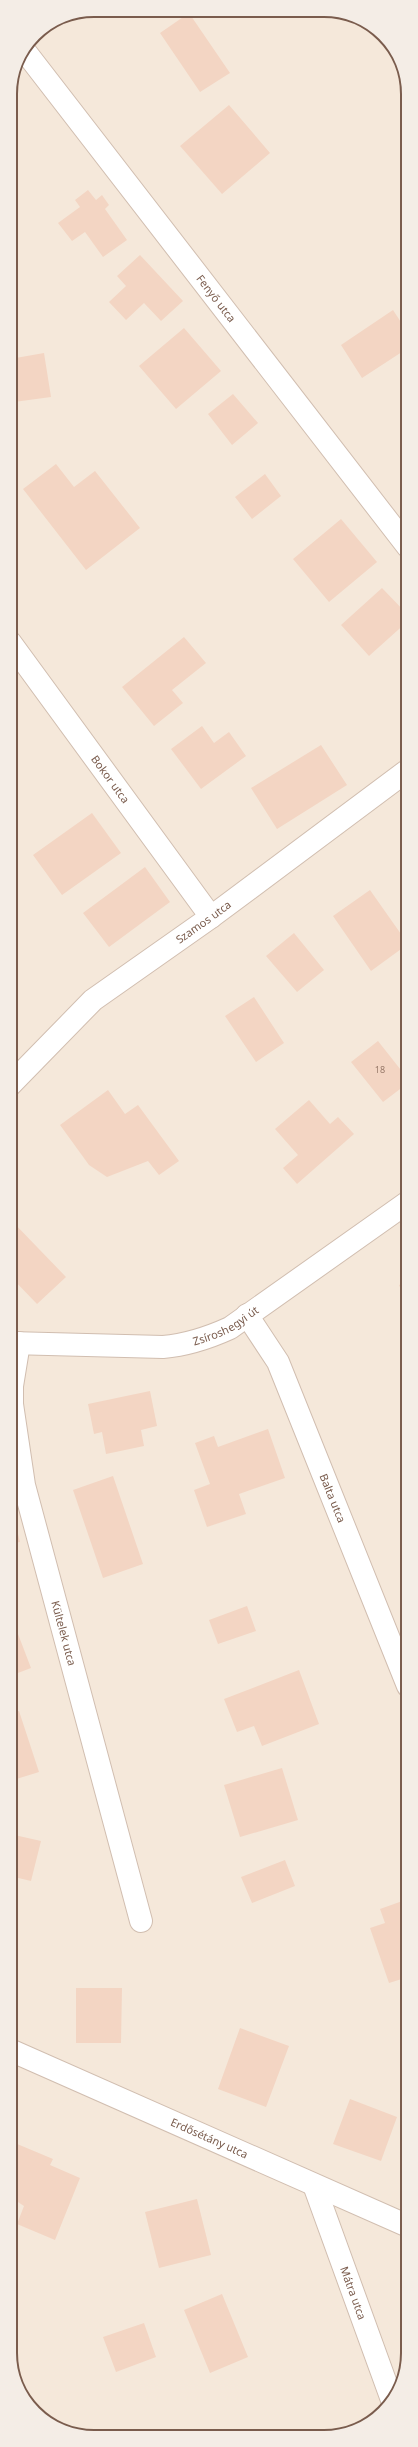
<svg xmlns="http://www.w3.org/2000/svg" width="418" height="2447" viewBox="0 0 418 2447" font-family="'Noto Sans',sans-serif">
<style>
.residential{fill:#f5e8da}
.building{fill:#f3d5c3}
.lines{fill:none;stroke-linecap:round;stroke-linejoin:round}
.minor-casing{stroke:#d1beb0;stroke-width:24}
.minor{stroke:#fff;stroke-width:22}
.labels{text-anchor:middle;stroke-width:3.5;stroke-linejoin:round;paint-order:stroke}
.number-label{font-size:9px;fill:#987a6a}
.street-label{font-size:11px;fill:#7a5c4d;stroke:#fffaf3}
.rim{fill:none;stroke:#7a5c4d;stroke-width:2}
</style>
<rect width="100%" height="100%" fill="#fdf6ec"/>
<path class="residential" d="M 94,10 L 346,13 L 387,39 L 408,88 L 408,2358 L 402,2385 L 384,2412 L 361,2428 L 330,2437 L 72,2434 L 31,2408 L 10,2359 L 10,89 L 16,62 L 35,34 L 62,16 Z"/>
<path class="building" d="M 189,13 L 230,73 L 200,92 L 160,33 Z
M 229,105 L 270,153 L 222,194 L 180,146 Z
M 88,190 L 96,200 L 102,195 L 109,205 L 105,209 L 127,240 L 103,257 L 85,232 L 72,241 L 58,223 L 80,207 L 75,200 Z
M 140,255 L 183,301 L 161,321 L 144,303 L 126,320 L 109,302 L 126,286 L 117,276 Z
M 393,310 L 408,333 L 408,348 L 362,378 L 341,345 Z
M 184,328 L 221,371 L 176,409 L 139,366 Z
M 44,353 L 51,397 L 14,402 L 10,378 L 10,359 Z
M 233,394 L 258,423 L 232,445 L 208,414 Z
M 56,464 L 74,487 L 95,471 L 140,528 L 86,570 L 23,489 Z
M 265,474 L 281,496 L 252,519 L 235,497 Z
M 341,519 L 377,562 L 329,602 L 293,559 Z
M 382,588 L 408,615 L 408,621 L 369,656 L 341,625 Z
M 184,637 L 206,663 L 172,690 L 183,703 L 154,726 L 122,687 Z
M 202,726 L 214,743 L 229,732 L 246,756 L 201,789 L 171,749 Z
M 321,745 L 347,785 L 277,829 L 251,788 Z
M 92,813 L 121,853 L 62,895 L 33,855 Z
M 145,867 L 170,902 L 109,947 L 83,913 Z
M 370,890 L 408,944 L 371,971 L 333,916 Z
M 294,933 L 324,970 L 297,992 L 266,956 Z
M 254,997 L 284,1043 L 256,1062 L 225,1016 Z
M 378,1041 L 408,1079 L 408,1083 L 383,1102 L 351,1062 Z
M 108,1090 L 125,1114 L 138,1105 L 179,1161 L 159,1175 L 148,1161 L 107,1177 L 89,1165 L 60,1125 Z
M 309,1100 L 330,1124 L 338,1117 L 354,1134 L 297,1184 L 283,1168 L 298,1155 L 275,1129 Z
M 10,1219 L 66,1277 L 37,1304 L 10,1276 Z
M 408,1281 L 408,1306 L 399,1285 Z
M 408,1368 L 408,1378 L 403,1371 Z
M 150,1391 L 157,1426 L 141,1430 L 144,1446 L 106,1454 L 102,1432 L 94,1434 L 88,1404 Z
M 268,1429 L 285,1478 L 239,1494 L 246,1514 L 207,1527 L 194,1490 L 210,1484 L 195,1443 L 214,1436 L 218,1447 Z
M 113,1476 L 143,1564 L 103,1578 L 73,1490 Z
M 10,1502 L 20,1542 L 10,1544 Z
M 247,1606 L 256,1631 L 218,1644 L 209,1620 Z
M 18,1634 L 31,1668 L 10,1676 L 10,1637 Z
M 299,1670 L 319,1724 L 262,1746 L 254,1726 L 237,1732 L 224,1699 Z
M 19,1711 L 39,1772 L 10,1781 L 10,1713 Z
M 282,1768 L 298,1820 L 240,1837 L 224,1785 Z
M 10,1834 L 41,1841 L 31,1881 L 10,1876 Z
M 285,1860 L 295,1886 L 252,1903 L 241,1877 Z
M 408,1899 L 408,1977 L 389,1983 L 370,1928 L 385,1923 L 380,1909 Z
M 76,1988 L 122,1988 L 121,2043 L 76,2043 Z
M 240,2028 L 289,2046 L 266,2107 L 218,2089 Z
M 350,2099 L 397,2117 L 381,2161 L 333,2144 Z
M 10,2141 L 53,2159 L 50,2165 L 80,2178 L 55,2240 L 17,2224 L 24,2206 L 15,2200 L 10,2191 Z
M 197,2199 L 211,2255 L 159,2268 L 145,2212 Z
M 222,2294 L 248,2357 L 210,2373 L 184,2310 Z
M 144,2323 L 156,2357 L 116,2372 L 103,2337 Z"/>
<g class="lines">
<defs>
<g id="minor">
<path id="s1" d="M 24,50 L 408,547"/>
<path id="s2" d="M 10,642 L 211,917"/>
<path id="s3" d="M 10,1085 L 93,1000 L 211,917 L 408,770"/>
<path id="s4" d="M 247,1315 L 278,1362 L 408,1686"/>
<path id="s5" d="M 10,1343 L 163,1347 C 187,1345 208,1338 230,1328 L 408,1202"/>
<path id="s6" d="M 19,1343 L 12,1386 L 12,1404 L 24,1485 L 141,1921"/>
<path id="s7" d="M 10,2050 L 408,2226"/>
<path id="s8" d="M 314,2185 L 392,2400"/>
</g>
</defs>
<use href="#minor" class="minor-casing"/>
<use href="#minor" class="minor"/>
</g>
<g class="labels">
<g class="number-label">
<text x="380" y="1073">18</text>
</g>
<g class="street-label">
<text dy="4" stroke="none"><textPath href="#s1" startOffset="314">Fenyő utca</textPath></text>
<text dy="4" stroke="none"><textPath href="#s2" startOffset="170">Bokor utca</textPath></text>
<text dy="4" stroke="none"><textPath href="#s3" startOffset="254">Szamos utca</textPath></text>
<text dy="4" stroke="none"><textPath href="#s5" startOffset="220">Zsíroshegyi út</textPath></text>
<text dy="4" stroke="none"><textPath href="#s4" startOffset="203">Balta utca</textPath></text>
<text dy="4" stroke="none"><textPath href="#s6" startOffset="297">Kültelek utca</textPath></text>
<text dy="4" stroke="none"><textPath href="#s7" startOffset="218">Erdősétány utca</textPath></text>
<text dy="4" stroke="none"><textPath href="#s8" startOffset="115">Mátra utca</textPath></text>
</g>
</g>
<path d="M0 0H418V2447H0ZM94 17H324A77 77 0 0 1 401 94V2353A77 77 0 0 1 324 2430H94A77 77 0 0 1 17 2353V94A77 77 0 0 1 94 17Z" fill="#f4ede6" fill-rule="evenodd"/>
<path class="rim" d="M94 17H324A77 77 0 0 1 401 94V2353A77 77 0 0 1 324 2430H94A77 77 0 0 1 17 2353V94A77 77 0 0 1 94 17Z"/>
</svg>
